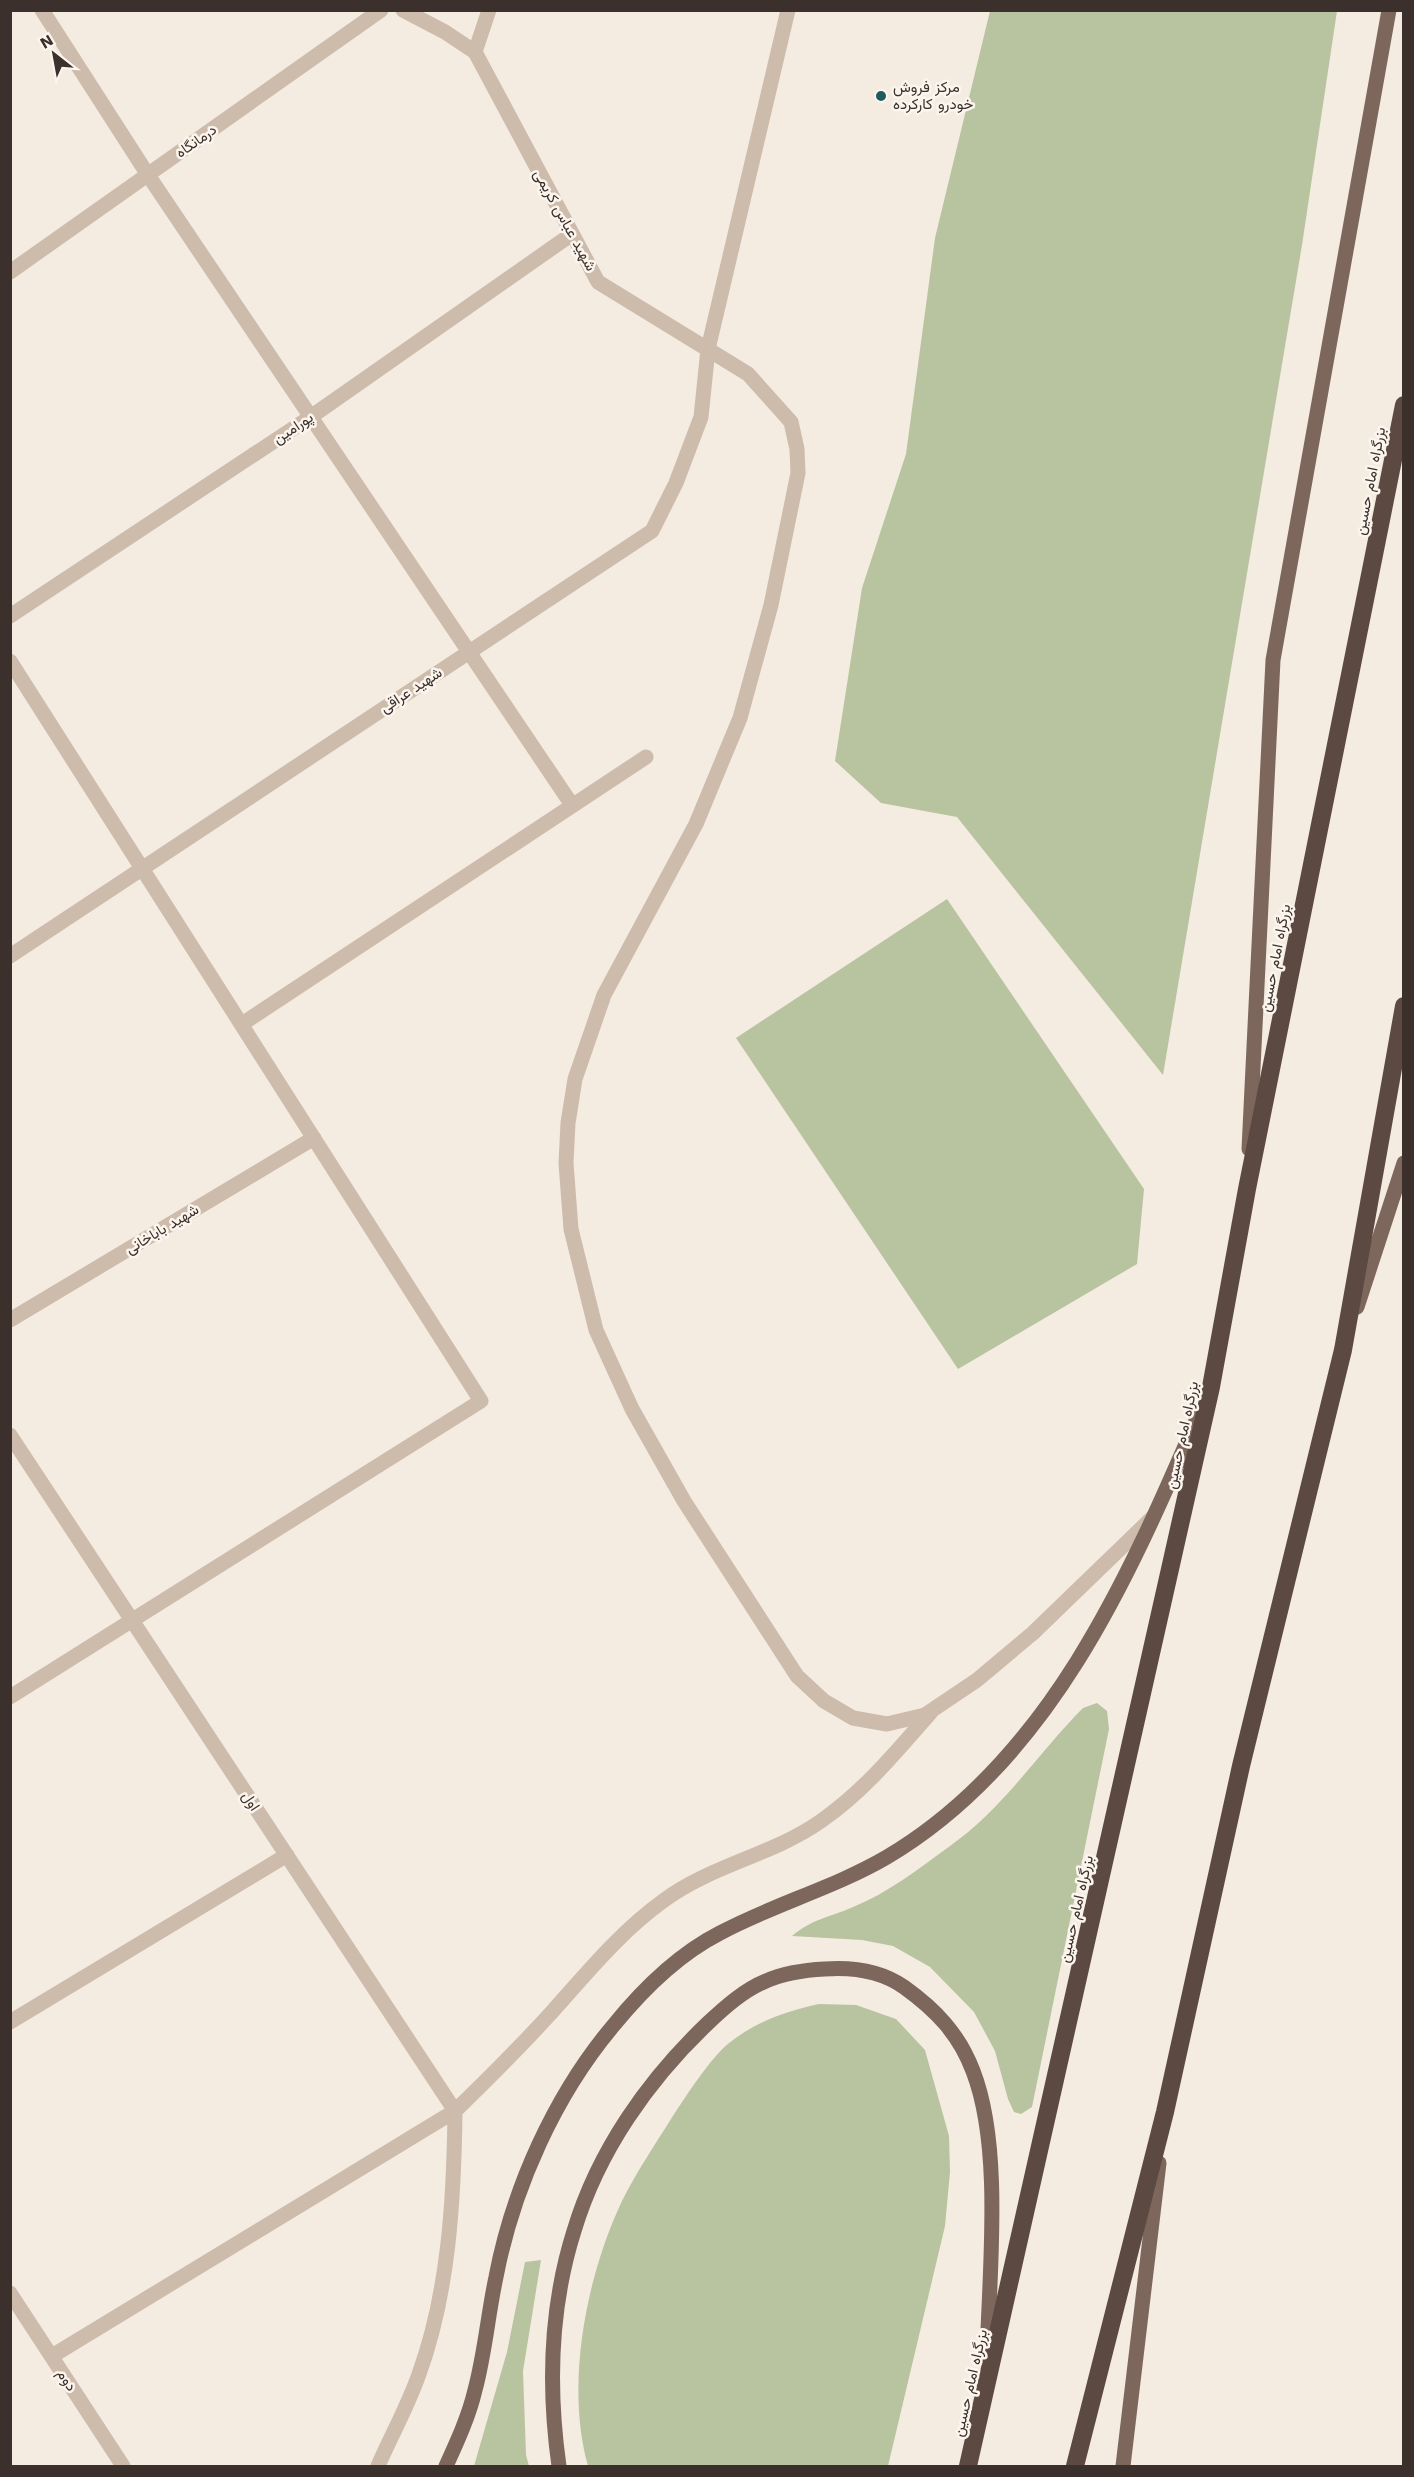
<svg xmlns="http://www.w3.org/2000/svg" width="1414" height="2477" viewBox="0 0 1414 2477" font-family="'Work Sans',Vazirmatn,sans-serif">
<style>
.green{fill:#b8c4a0}
.lines{fill:none;stroke-linecap:round;stroke-linejoin:round}
.minor{stroke:#cdbbac;stroke-width:15}
.major{stroke:#7d675c;stroke-width:15}
.highway{stroke:#5c4a42;stroke-width:18}
.poi-dot{fill:#1f5a5e;stroke:#fbf5ee;stroke-width:2}
.labels{text-anchor:middle;stroke-width:5;stroke-linejoin:round;paint-order:stroke}
.poi-label{font-size:15px;fill:#3b302b;stroke:#fbf5ee;text-anchor:start}
.street-label{font-size:15px;fill:#3b302b;stroke:#fbf5ee}
</style>
<rect width="100%" height="100%" fill="#f4ebe1"/>
<path class="green" d="M 990,11 L 1337,11 L 1302,245 L 1163,1075 L 957,817 L 881,803 L 835,761 L 862,588 L 906,454 L 935,238 Z
M 947,899 L 1144,1189 L 1137,1264 L 958,1369 L 736,1038 Z
M 1097,1703 L 1107,1711 L 1109,1729 L 1032,2107 L 1021,2114 L 1014,2112 L 1008,2099 L 995,2051 L 974,2012 L 930,1967 L 893,1946 L 862,1940 L 792,1936 C 814,1918 828,1918 853,1907 C 888,1893 920,1868 950,1846 C 1004,1808 1038,1753 1083,1708 Z
M 819,2004 L 856,2005 L 896,2019 L 925,2050 L 949,2136 L 950,2172 L 945,2226 L 888,2466 L 588,2466 C 565,2385 586,2277 622,2201 C 636,2173 654,2146 671,2119 C 684,2099 711,2057 729,2043 C 757,2021 784,2012 819,2004 Z
M 541,2260 L 523,2371 L 526,2455 L 529,2466 L 474,2466 L 507,2352 L 525,2262 Z"/>
<g class="lines">
<path class="minor" d="M 42,10 L 148,175 L 572,805
M 403,10 L 445,32 L 475,52 L 598,282 L 748,374 L 791,422 L 797,449 L 798,473 L 771,605 L 740,718 L 696,824 L 604,995 L 575,1079 L 568,1123 L 566,1163 L 571,1229 L 596,1330 L 632,1409 L 684,1501 L 797,1676 L 824,1701 L 853,1718 L 887,1724 L 925,1715 L 977,1680 L 1033,1633 L 1153,1517
M 475,52 L 489,10
M 10,272 L 381,10
M 10,616 L 312,416 L 572,234
M 10,661 L 481,1401 L 10,1697
M 10,956 L 652,531 L 676,483 L 701,417 L 708,349 L 788,10
M 242,1024 L 646,757
M 10,1320 L 314,1138
M 10,1435 L 455,2111 C 454,2198 449,2292 419,2374 C 408,2406 391,2436 378,2466
M 10,2022 L 287,1855
M 10,2293 L 123,2466
M 52,2356 L 455,2111 C 488,2079 520,2047 551,2013 C 586,1974 620,1932 663,1901 C 711,1865 773,1855 821,1821 C 864,1791 897,1751 931,1712"/>
<path class="major" d="M 1249,1149 L 1273,660 L 1389,10
M 1357,1307 L 1404,1163
M 446,2466 C 457,2442 469,2416 475,2390 C 485,2353 488,2314 496,2277 C 513,2188 555,2095 613,2026 C 643,1989 677,1955 720,1933 C 774,1904 834,1888 887,1857 C 1049,1761 1128,1579 1199,1414
M 559,2466 C 548,2388 550,2307 574,2231 C 598,2151 648,2080 708,2023 C 725,2007 744,1990 766,1981 C 784,1973 805,1970 825,1969 C 853,1967 881,1971 904,1987 C 936,2010 959,2034 973,2071 C 1003,2148 989,2274 987,2358
M 1123,2466 L 1159,2163"/>
<path class="highway" d="M 968,2466 L 1211,1387 L 1247,1189 L 1404,405
M 1075,2466 L 1165,2112 L 1241,1766 L 1343,1350 L 1404,1006"/>
</g>
<circle class="poi-dot" cx="881" cy="96" r="6"/>
<g class="labels">
<g class="poi-label">
<text x="893" y="92">مرکز فروش<tspan x="893" dy="17">خودرو کارکرده</tspan></text>
</g>
<g class="street-label">
<text transform="translate(196 141) rotate(-35)" y="5">درمانگاه</text>
<text transform="translate(565 220) rotate(61)" y="5">شهید عباس کریمی</text>
<text transform="translate(293 428) rotate(-34)" y="5">پورامین</text>
<text transform="translate(1370 481) rotate(-79)" y="5">بزرگراه امام حسین</text>
<text transform="translate(411 690) rotate(-33)" y="5">شهید عراقی</text>
<text transform="translate(1275 958) rotate(-79)" y="5">بزرگراه امام حسین</text>
<text transform="translate(162 1229) rotate(-31)" y="5">شهید باباخانی</text>
<text transform="translate(1182 1435) rotate(-78)" y="5">بزرگراه امام حسین</text>
<text transform="translate(251 1801) rotate(57)" y="5">اول</text>
<text transform="translate(1076 1909) rotate(-77)" y="5">بزرگراه امام حسین</text>
<text transform="translate(67 2380) rotate(57)" y="5">دوم</text>
<text transform="translate(970 2383) rotate(-77)" y="5">بزرگراه امام حسین</text>
</g>
</g>
<rect width="1414" height="2477" fill="none" stroke="#3b302b" stroke-width="24"/>
<g transform="translate(54 54) rotate(329)" stroke="#fbf5ee" stroke-width="4.5" paint-order="stroke">
<path d="M0-4.5L10 22L0 15L-10 22Z" fill="#3b302b"/>
<text y="-9" font-size="16" font-weight="bold" text-anchor="middle" fill="#3b302b">N</text>
</g>
</svg>
